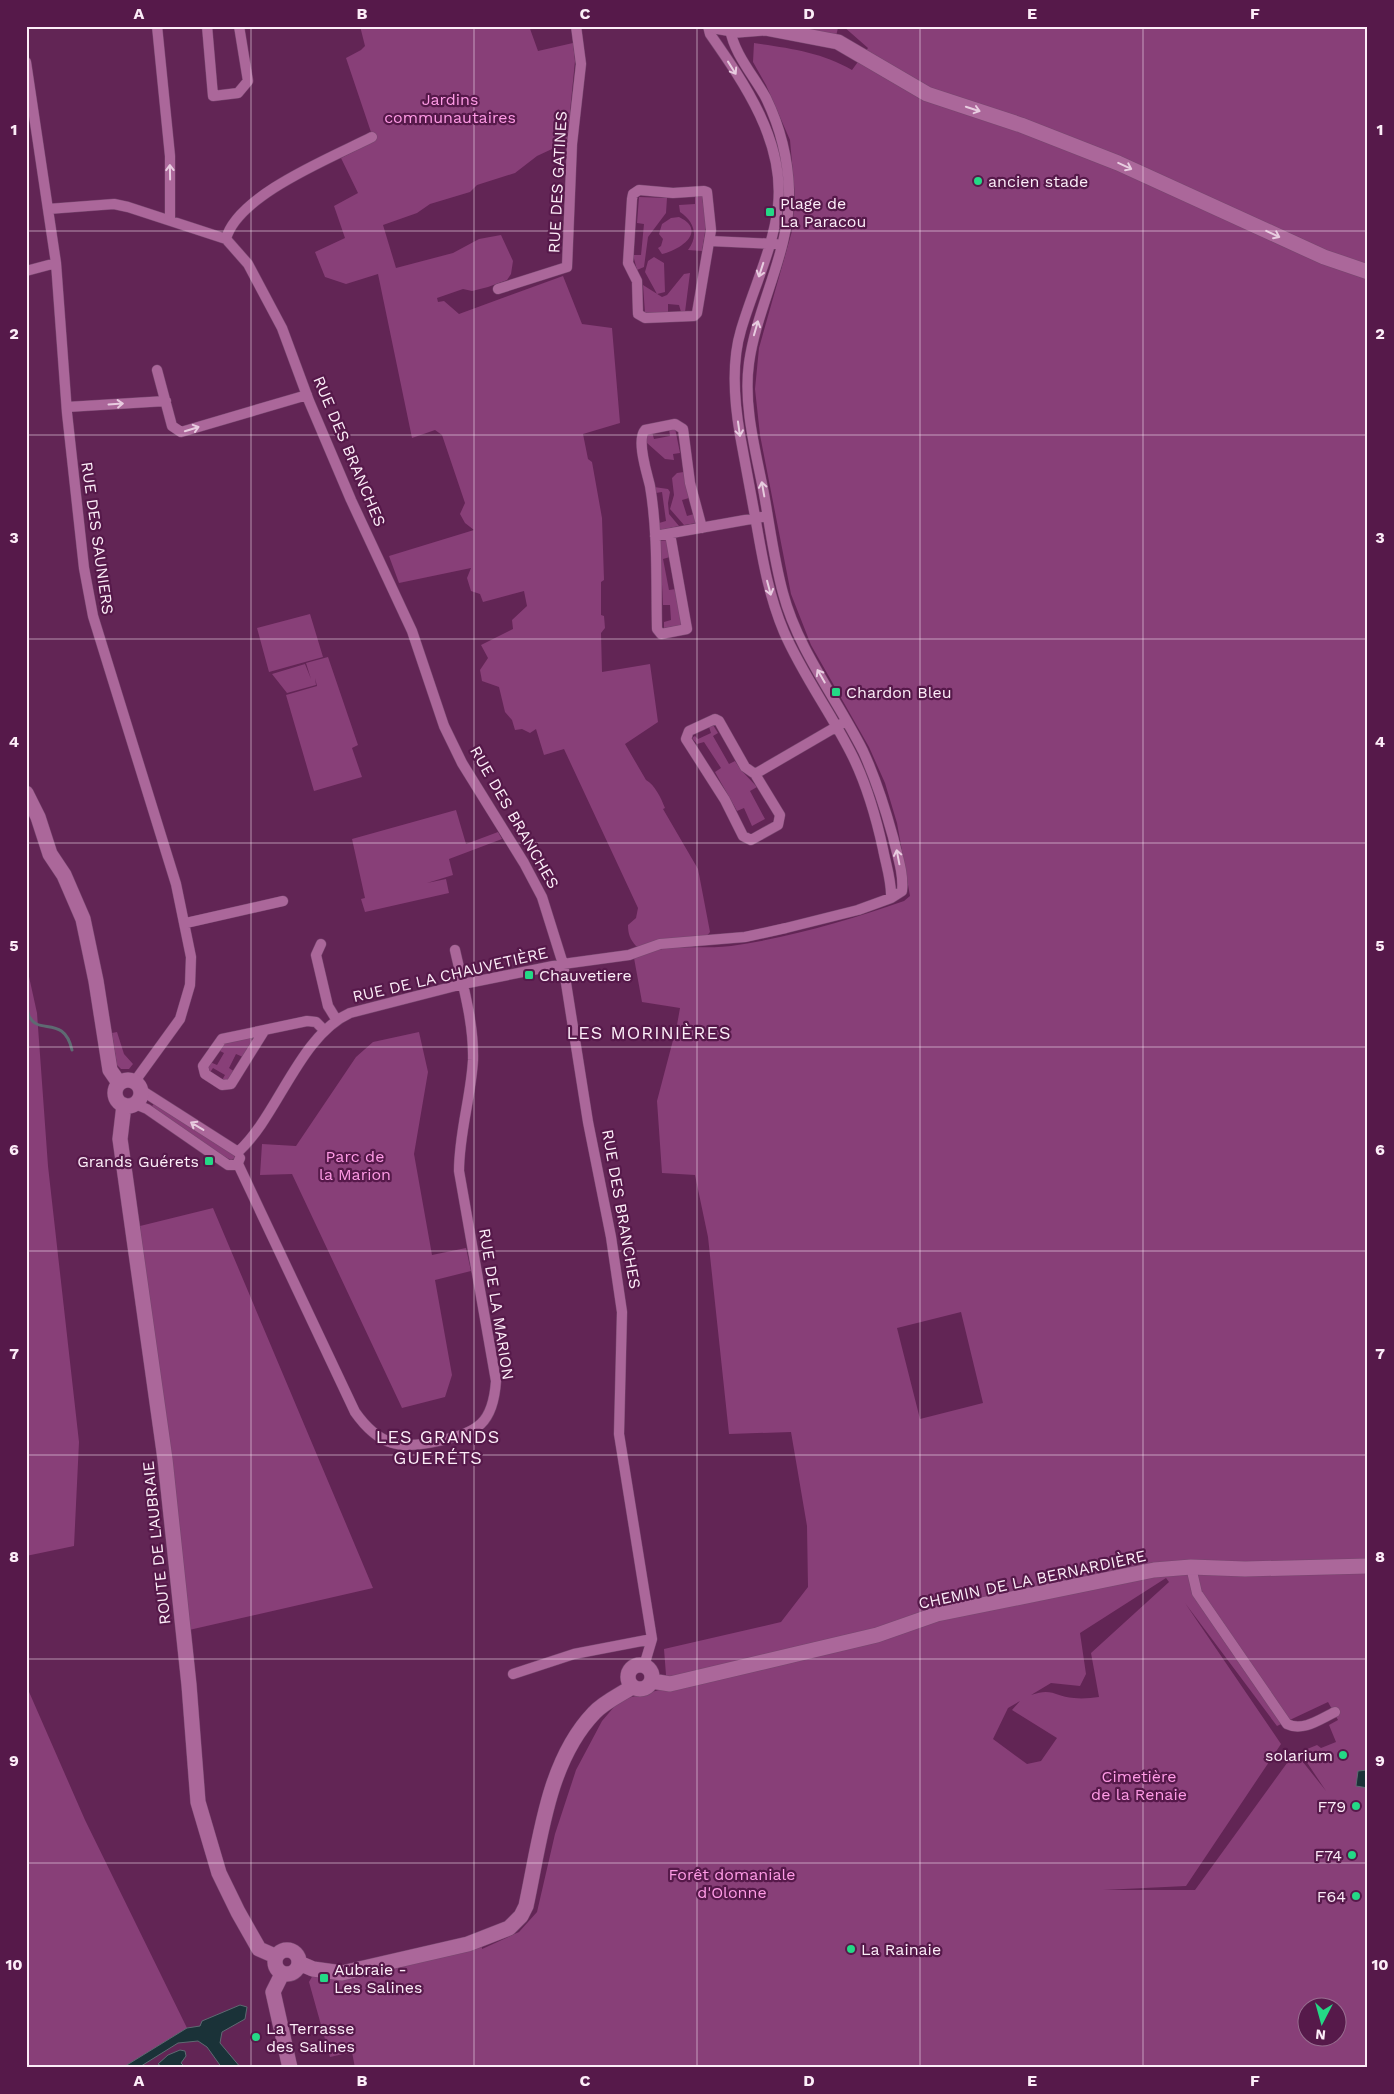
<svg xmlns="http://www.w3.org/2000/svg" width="1394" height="2094" viewBox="0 0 1394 2094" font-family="'Work Sans',sans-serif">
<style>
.green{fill:#883f78;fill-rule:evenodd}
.water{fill:#1a3238;stroke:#5e6a72}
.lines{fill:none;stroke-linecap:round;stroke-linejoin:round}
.stream{stroke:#5e6a72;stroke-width:3}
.street-casing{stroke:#78476f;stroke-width:11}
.secondary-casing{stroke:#78476f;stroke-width:16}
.street{stroke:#ab679a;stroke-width:10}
.secondary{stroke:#ab679a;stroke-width:15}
.oneway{stroke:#e8cce0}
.grid{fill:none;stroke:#fcedf8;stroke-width:1;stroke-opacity:0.55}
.poi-dot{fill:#24d886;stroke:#56194a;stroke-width:2}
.labels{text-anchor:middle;stroke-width:4.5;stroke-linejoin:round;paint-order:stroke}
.park-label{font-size:16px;fill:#ff9be6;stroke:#56194a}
.poi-label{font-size:16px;fill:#fcedf8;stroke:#56194a;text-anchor:start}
.street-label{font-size:16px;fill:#fcedf8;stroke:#56194a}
.neighbourhood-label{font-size:18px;letter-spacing:1px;fill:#fcedf8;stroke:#56194a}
.neatline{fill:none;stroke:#fcedf8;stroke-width:2}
.grid-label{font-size:16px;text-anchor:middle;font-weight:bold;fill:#fcedf8}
</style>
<rect width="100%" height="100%" fill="#622555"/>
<path class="green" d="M 360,26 L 529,26 L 538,51 L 573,43 L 575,61 L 567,142 L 537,156 L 515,173 L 477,185 L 470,192 L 430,204 L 417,213 L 383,225 L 396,268 L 453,253 L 479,239 L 501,235 L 513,261 L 511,274 L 507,280 L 488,287 L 472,291 L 463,289 L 437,298 L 438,302 L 444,301 L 459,314 L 563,276 L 582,324 L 612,328 L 620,423 L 583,434 L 588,459 L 592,462 L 602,518 L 604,580 L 601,582 L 601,615 L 604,616 L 605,628 L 601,633 L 602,672 L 650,664 L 658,722 L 625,744 L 646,780 C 655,785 661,798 665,808 L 663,809 L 698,869 L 710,932 L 706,937 L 645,947 L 636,946 C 630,939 628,934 628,925 L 636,918 L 638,908 L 564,749 L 544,755 L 536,729 L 530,733 L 522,729 L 515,730 L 512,720 L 505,712 L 499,687 L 482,681 L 480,670 L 488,658 L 481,645 L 513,629 L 512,620 L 527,606 L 524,591 L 483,602 L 480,594 L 471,591 L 467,578 L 471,568 L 399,583 L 389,556 L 474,530 L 465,523 L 460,514 L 465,503 L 442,435 L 435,430 L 412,438 L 378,274 L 346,284 L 325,277 L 315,252 L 345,238 L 334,206 L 358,193 L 341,158 L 374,141 L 346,58 L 361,50 L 365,46 Z
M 787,26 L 835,26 L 838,28 L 836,36 Z
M 843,26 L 1368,26 L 1368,2068 L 355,2068 L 352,2052 L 330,2057 L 309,1982 L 313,1975 L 349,1977 L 482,1947 L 482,1949 L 519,1932 L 537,1912 L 555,1834 L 576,1770 L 602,1721 L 620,1700 L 667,1688 L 664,1649 L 781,1622 L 808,1587 L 807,1526 L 791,1432 L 729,1434 L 708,1237 L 695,1175 L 662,1173 L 657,1101 L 677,1025 L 680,1008 L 642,1002 L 634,958 C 666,942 697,950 731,946 C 788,938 850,920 904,901 L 910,896 L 897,823 L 885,783 L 869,747 L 811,645 L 791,594 L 760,435 L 755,389 L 759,348 L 792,231 L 795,197 L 790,140 L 766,85 L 753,62 L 754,43 C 788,48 822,52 852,70 L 868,48 ZM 961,1312 L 983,1403 L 920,1419 L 897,1328 ZM 1166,1578 L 1169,1582 L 1091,1653 L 1099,1697 C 1091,1698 1082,1699 1074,1698 C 1055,1697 1053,1687 1031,1695 L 1051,1683 L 1080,1686 L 1086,1674 L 1080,1633 ZM 1185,1603 L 1277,1726 L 1328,1702 L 1338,1720 L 1329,1725 L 1336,1742 L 1321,1748 L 1317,1745 L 1300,1752 L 1326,1791 L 1295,1752 L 1195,1890 L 1103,1890 L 1186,1886 L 1281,1744 ZM 1020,1701 L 1012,1710 L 1057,1738 L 1041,1761 L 1027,1764 L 993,1739 L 1008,1708 ZM 1306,2006 L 1336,2006 L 1336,2036 L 1306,2036 Z
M 695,196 L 702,196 L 706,226 L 702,251 L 688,250 C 699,236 694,221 680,212 L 679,205 L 695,204 Z
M 639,197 L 667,198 L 666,213 L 648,237 L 644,267 L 637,270 L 633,255 L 641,255 L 644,224 L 637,223 Z
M 679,217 C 708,231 680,250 662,254 L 658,248 L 661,246 L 663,239 L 659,234 L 662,224 L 671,218 Z
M 654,257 L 664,263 L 665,292 L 657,294 L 645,272 L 648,261 Z
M 690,273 L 685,312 L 681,312 L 679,305 L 668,304 L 668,312 L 645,313 L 643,285 L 662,297 L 667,295 L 684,274 Z
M 675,428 L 680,453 L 673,454 L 674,460 L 665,459 L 647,443 L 646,434 L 652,432 L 654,439 L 670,436 L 669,429 Z
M 684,472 L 689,498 L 682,500 L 687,516 L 694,514 L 696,523 L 684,525 L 670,509 L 674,495 L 672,478 L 677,473 Z
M 654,487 L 668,489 L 670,492 L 668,503 L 669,514 L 679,526 L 660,530 L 659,523 L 666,521 L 662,492 L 656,493 Z
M 667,540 L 670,557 L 663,559 L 669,590 L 676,589 L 682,625 L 664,628 L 664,622 L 671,620 L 670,605 L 663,605 L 660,544 L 661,541 Z
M 310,614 L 323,657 L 269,672 L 257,628 Z
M 328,657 L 358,745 L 352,748 L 362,777 L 314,791 L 286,695 L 317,686 L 315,678 L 316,685 L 287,693 L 272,674 L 305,664 L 311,679 L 306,663 Z
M 713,725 L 718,733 L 713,736 L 729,764 L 735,761 L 741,770 L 757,787 L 750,791 L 765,819 L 752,826 L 744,808 L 737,811 L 715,772 L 721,768 L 704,742 L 697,744 L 692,738 L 695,736 L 698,739 L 711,733 L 709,727 Z
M 456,810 L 466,844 L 498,832 L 502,839 L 449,859 L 453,875 L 427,883 L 446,879 L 449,893 L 365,912 L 361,899 L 365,898 L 352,839 Z
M 26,963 L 37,1013 L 48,1166 L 79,1442 L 74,1546 L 26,1556 Z
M 117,1032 L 124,1054 L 133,1064 L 129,1069 L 121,1069 L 117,1065 L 112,1033 Z
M 419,1032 L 428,1072 L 414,1154 L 432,1255 L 466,1248 L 471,1271 L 435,1280 L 452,1375 L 445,1397 L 402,1408 L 292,1174 L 260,1175 L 262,1144 L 296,1146 L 356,1057 L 373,1042 Z
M 248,1038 L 251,1038 L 252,1043 L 243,1057 L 236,1054 L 229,1068 L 235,1072 L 229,1082 L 221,1082 L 225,1075 L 213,1068 L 209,1074 L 207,1067 L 210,1062 L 217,1065 L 224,1053 L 218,1050 L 223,1044 Z
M 154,1103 L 234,1155 L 235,1158 L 231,1160 L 220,1154 L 151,1108 Z
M 213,1208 L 373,1588 L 189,1630 L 140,1226 Z
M 26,1685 L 85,1820 L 187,2028 L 122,2068 L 26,2068 Z"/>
<path class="water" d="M 1368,1770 L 1368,1788 L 1356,1786 L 1358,1771 Z
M 240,2005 L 247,2007 L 245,2019 L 222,2032 L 220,2043 L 241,2068 L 222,2068 L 207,2047 L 198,2041 L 178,2043 L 138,2068 L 122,2068 L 187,2028 L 200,2026 L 202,2021 Z
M 180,2050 L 185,2051 L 186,2056 L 181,2063 L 186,2068 L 163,2067 L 158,2064 L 168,2055 Z"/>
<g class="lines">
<path class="stream" d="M 26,988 C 27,997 26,1008 29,1016 C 38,1036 64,1014 72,1050"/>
<defs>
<path id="street" d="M 157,26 L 170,156 L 170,220
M 207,26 L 213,96 L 238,93 L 248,81 L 239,26
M 708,26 L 710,34 C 745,84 785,142 778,206 C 773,249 753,289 741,330 C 731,363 734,400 740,435 C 745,462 750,489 755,516 C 762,556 768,594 784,632 C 803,676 832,714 853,757 C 867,786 876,817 883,849 C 886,865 892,882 891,898
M 26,62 L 56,263 L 67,413 L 84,568 L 93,616 L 176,884 L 191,957 L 190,985 L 180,1019 L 135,1081
M 639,190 L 673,193 L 704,191 L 707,192 L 711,230 L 697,313 L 694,316 L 645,318 L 638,314 L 637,281 L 628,263 L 632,199 L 633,194 Z
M 48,209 L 114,204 L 128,207 L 226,239 L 248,264 L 282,328 L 309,401 L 351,500 L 412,631 L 444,726 L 462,763 L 524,863 L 542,897 L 563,964 L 588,1122 L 611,1237 L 622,1312 L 619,1434 L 652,1639 L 644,1666
M 226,239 C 237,195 333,157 372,137
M 710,241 L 776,244
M 26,271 L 56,263
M 498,289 L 567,267 L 572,144 L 581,64 L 576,26
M 157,370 L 172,426 L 181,432 L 307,395
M 67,407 L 166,401
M 670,534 L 687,629 L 661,634 L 657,629 C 656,582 658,533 650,486 C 647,473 636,440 645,430 L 675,424 L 683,429 L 690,483 L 702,528
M 655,536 L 762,517
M 715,719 L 719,721 L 745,767 L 755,774 L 780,815 L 778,825 L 751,840 L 743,836 L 725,800 L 686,739 L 689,731 Z
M 755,774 L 841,724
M 186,923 L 283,901
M 321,944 L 316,955 L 328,1006 L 336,1019
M 264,1031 L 231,1084 L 222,1085 L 205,1074 L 203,1066 L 222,1039 L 307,1021 L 316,1022 L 324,1030
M 141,1090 L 238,1152
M 135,1104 L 147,1109 L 228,1165 L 237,1165 L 240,1158
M 238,1152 C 278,1116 299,1036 350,1013 L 463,984 L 563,964 L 629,955 L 660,944 L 745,937 L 786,928 L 858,910 L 891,898 L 902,891 C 904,874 897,854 893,837 C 885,808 876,779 863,751 C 837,699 798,650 783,593 C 774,560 770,527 764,494 C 756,452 743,406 749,363 C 757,305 791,250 789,190 C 788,158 780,127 766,98 C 754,76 734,54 730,29
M 238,1164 L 355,1412 C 379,1446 400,1450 439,1441 C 478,1432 493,1424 496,1381 L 459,1171 C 459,1133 471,1097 473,1060 C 474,1023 463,986 455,950
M 1191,1567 L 1197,1593 L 1287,1724 C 1303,1732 1320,1719 1335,1712
M 513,1674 L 574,1654 L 652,1639"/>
<path id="secondary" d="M 715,26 L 738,30 L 765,28 L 838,42 L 927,94 L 1021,125 L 1118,163 L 1324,257 L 1368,272
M 26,793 L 38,817 L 50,854 L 64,875 L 83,919 L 96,981 L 110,1070 L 119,1083
M115 1093a13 13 0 1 1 26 0a13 13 0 1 1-26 0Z
M 124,1105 L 120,1139 L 165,1459 L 189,1685 L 198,1802 L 219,1873 L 238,1912 L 259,1949 L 275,1956
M628 1677a12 12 0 1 1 24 0a12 12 0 1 1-24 0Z
M 652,1681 L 670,1684 L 877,1635 L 937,1614 L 1154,1570 L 1191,1567 L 1245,1569 L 1368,1566
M275 1962a12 12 0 1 1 24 0a12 12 0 1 1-24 0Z
M 299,1963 L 313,1969 L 342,1973 L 468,1944 L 509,1928 L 521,1916 L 526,1906 C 540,1842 547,1762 594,1713 C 604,1702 620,1695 632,1687
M 282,1974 L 273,1992 L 290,2068"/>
</defs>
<use href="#street" class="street-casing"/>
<use href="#secondary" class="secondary-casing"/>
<use href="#street" class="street"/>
<use href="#secondary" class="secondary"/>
</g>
<defs><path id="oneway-shaft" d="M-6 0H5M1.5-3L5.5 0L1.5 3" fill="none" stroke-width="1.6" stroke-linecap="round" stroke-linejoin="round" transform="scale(1.25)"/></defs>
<g class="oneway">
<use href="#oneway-shaft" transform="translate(732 68) rotate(58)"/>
<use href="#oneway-shaft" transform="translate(973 109) rotate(18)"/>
<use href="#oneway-shaft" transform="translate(1125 166) rotate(25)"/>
<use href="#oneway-shaft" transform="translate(170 172) rotate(-91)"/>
<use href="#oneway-shaft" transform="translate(1273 234) rotate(25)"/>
<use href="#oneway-shaft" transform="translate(761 270) rotate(108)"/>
<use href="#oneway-shaft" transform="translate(756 328) rotate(-74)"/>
<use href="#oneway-shaft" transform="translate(116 404) rotate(-4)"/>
<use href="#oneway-shaft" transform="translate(192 429) rotate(-17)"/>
<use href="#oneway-shaft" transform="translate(739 429) rotate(82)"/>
<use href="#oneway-shaft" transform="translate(763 489) rotate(-100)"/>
<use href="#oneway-shaft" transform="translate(769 588) rotate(75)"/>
<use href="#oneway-shaft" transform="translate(821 676) rotate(-120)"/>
<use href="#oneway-shaft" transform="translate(898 857) rotate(-101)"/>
<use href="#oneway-shaft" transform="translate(197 1126) rotate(-149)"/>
</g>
<path class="grid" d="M 251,26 L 251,2068M 474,26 L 474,2068M 697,26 L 697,2068M 920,26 L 920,2068M 1143,26 L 1143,2068M 26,231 L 1368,231M 26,435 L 1368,435M 26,639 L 1368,639M 26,843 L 1368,843M 26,1047 L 1368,1047M 26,1251 L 1368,1251M 26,1455 L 1368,1455M 26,1659 L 1368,1659M 26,1863 L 1368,1863"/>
<g class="poi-dot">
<circle cx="978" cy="181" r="5"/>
<rect x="765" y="207" width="10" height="10" rx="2.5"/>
<rect x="831" y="687" width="10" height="10" rx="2.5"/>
<rect x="524" y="970" width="10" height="10" rx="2.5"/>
<rect x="204" y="1156" width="10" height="10" rx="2.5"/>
<circle cx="1343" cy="1755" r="5"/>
<circle cx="1356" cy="1806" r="5"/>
<circle cx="1352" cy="1855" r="5"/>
<circle cx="1356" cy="1896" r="5"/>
<circle cx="851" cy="1949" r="5"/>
<rect x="319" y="1973" width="10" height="10" rx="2.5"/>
<circle cx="256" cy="2037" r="5"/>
</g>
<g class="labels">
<g class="park-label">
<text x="450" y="105">Jardins<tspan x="450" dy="18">communautaires</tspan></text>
<text x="355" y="1162">Parc de<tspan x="355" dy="18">la Marion</tspan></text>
<text x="1139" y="1782">Cimetière<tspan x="1139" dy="18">de la Renaie</tspan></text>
<text x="732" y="1880">Forêt domaniale<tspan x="732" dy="18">d'Olonne</tspan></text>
</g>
<g class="poi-label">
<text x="988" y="187">ancien stade</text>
<text x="780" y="209">Plage de<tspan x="780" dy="18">La Paracou</tspan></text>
<text x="846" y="698">Chardon Bleu</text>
<text x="539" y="981">Chauvetiere</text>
<text x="199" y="1167" text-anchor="end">Grands Guérets</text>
<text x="1333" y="1761" text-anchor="end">solarium</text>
<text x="1346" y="1812" text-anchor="end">F79</text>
<text x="1342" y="1861" text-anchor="end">F74</text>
<text x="1346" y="1902" text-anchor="end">F64</text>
<text x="861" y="1955">La Rainaie</text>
<text x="334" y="1975">Aubraie -<tspan x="334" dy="18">Les Salines</tspan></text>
<text x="266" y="2034">La Terrasse<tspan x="266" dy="18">des Salines</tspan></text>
</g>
<g class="street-label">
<text transform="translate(557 182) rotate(-87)" y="6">RUE DES GATINES</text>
<text transform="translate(350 451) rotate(67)" y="6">RUE DES BRANCHES</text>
<text transform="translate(98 538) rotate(82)" y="6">RUE DES SAUNIERS</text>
<text transform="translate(515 817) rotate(60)" y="6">RUE DES BRANCHES</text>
<text transform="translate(450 974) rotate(-13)" y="6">RUE DE LA CHAUVETIÈRE</text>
<text transform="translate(622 1209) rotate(80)" y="6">RUE DES BRANCHES</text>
<text transform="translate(497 1304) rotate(81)" y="6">RUE DE LA MARION</text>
<text transform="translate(156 1543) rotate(-96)" y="6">ROUTE DE L'AUBRAIE</text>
<text transform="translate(1032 1579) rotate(-12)" y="6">CHEMIN DE LA BERNARDIÈRE</text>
</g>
<g class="neighbourhood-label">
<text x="649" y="1039">LES MORINIÈRES</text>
<text x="438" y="1443">LES GRANDS<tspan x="438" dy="21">GUERÉTS</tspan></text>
</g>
</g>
<rect width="1394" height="2094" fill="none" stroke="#56194a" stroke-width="55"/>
<g transform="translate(1322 2022) rotate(186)"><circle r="24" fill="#56194a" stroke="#986e90"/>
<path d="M0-4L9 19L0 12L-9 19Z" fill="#24d886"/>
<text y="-8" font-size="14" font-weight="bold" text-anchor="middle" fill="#fcedf8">N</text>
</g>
<rect x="28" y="28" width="1338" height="2038" class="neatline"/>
<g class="grid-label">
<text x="139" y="19">A</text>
<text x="362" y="19">B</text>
<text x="585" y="19">C</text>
<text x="809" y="19">D</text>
<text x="1032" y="19">E</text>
<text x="1255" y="19">F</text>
<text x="14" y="135">1</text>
<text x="1380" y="135">1</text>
<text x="14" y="339">2</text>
<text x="1380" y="339">2</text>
<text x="14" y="543">3</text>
<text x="1380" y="543">3</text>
<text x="14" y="747">4</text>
<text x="1380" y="747">4</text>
<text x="14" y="951">5</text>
<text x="1380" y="951">5</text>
<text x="14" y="1155">6</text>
<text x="1380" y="1155">6</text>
<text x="14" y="1359">7</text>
<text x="1380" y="1359">7</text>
<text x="14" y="1562">8</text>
<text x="1380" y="1562">8</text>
<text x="14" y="1766">9</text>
<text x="1380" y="1766">9</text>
<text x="14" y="1970">10</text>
<text x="1380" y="1970">10</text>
<text x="139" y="2086">A</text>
<text x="362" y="2086">B</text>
<text x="585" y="2086">C</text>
<text x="809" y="2086">D</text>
<text x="1032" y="2086">E</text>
<text x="1255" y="2086">F</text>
</g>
</svg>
